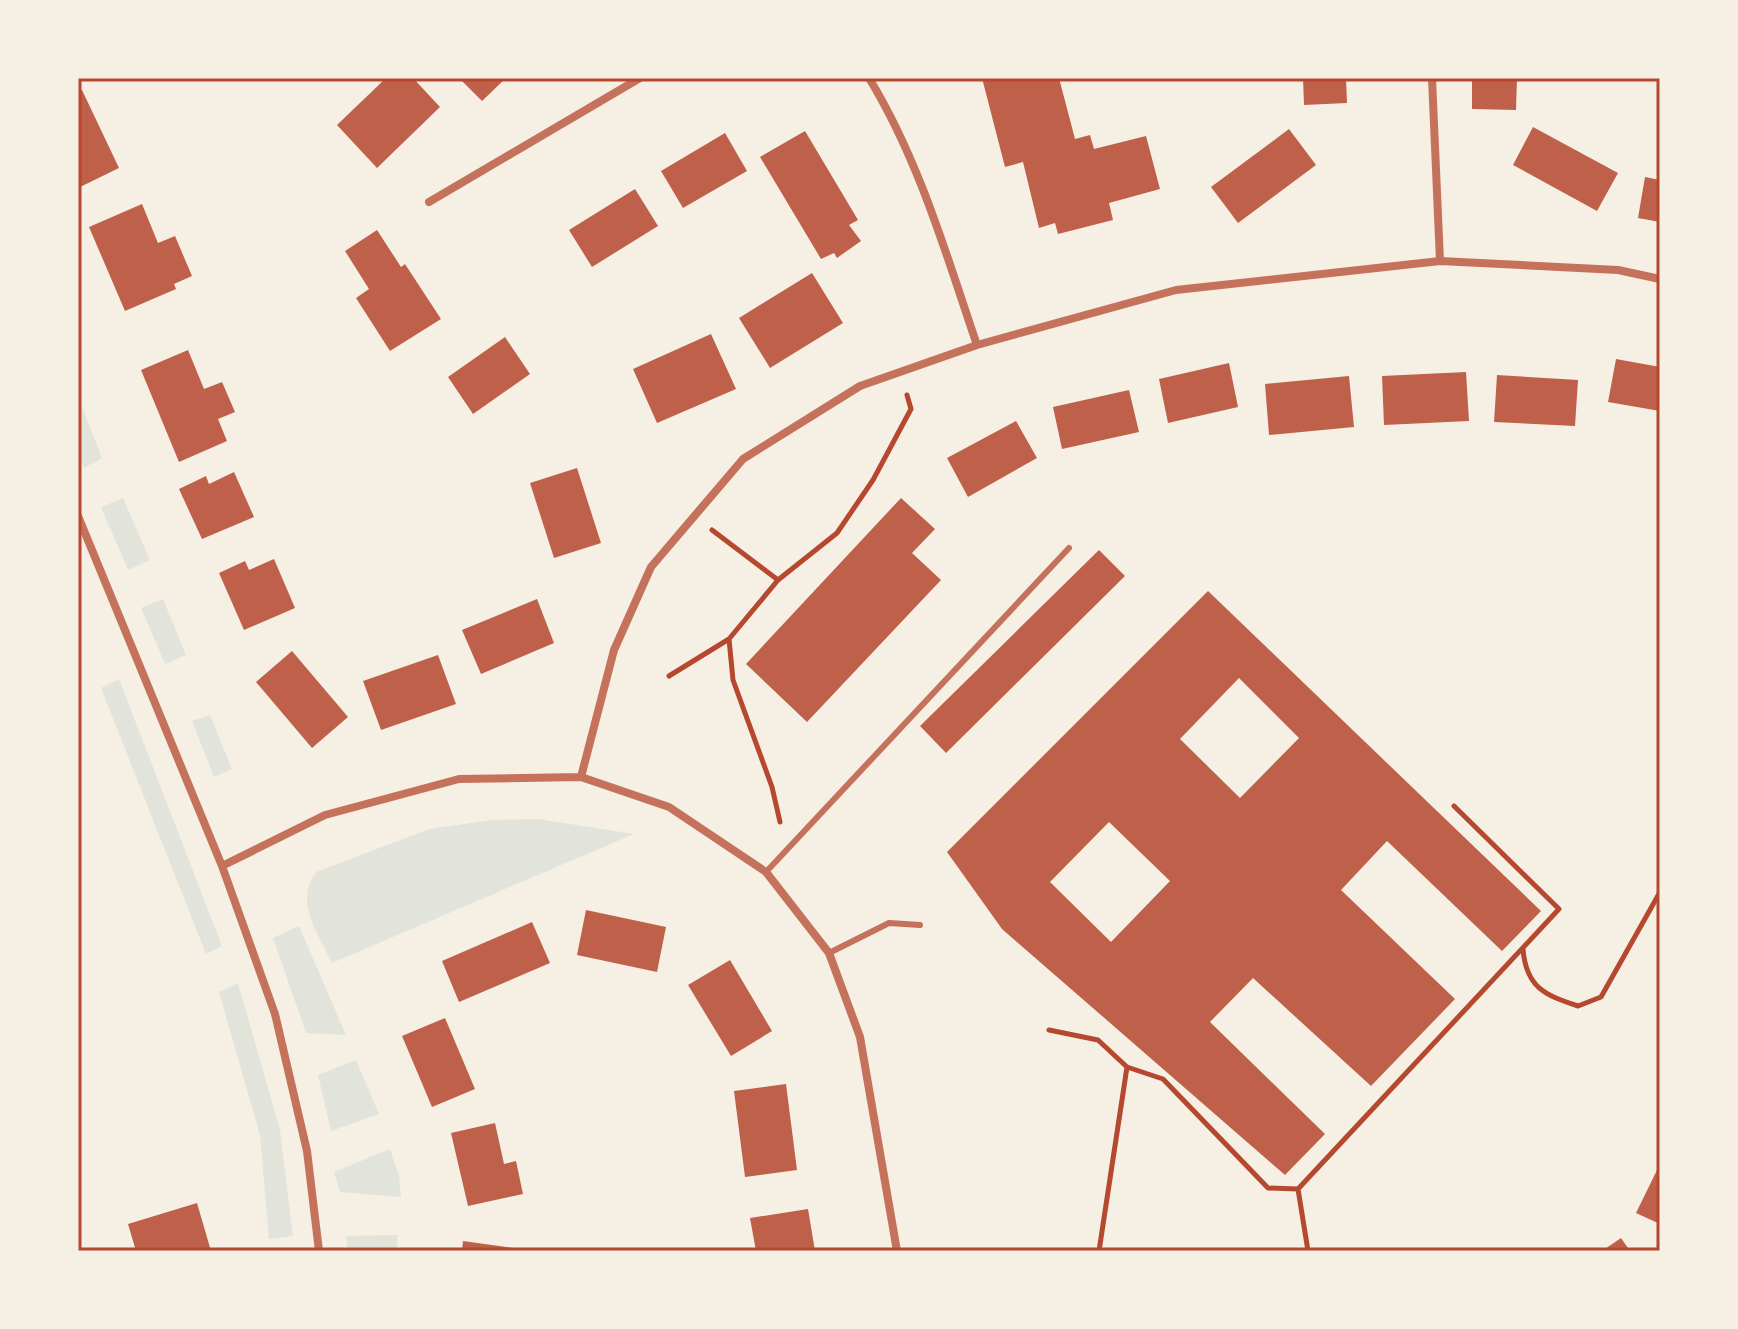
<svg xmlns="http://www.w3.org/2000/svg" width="1738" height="1329" viewBox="0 0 1738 1329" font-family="'Nunito Sans',sans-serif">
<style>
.green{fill:#e2e4dc}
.building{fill:#bf614a;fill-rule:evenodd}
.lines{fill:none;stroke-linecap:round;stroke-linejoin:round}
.path{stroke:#b5482f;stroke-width:5}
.service{stroke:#c5725c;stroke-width:6}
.minor{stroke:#c5725c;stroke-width:8}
.neatline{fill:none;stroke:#b5482f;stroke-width:3}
</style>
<rect width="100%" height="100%" fill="#f6efe4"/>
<path class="green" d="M 78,396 L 102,458 L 84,468 L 78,453 Z
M 123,498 L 150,560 L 128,570 L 101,507 Z
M 163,599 L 186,655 L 165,664 L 141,608 Z
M 119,679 L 222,946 L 206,954 L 101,688 Z
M 210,715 L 232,769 L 214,777 L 192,721 Z
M 538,819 L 634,834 L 332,963 C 318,933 294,902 316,872 L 429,829 L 492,820 Z
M 299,926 L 346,1035 L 306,1033 L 273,938 Z
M 238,983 L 280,1130 L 293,1236 L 269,1239 L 260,1135 L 219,992 Z
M 356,1060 L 379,1114 L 331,1131 L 318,1075 Z
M 390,1149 L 399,1176 L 401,1197 L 340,1192 L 334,1172 Z
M 398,1235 L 396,1251 L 348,1251 L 346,1236 Z"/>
<path class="building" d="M 386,78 L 413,78 L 440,107 L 377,168 L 337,125 Z
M 459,78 L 506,78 L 482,101 Z
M 982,78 L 1059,78 L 1075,139 L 1090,135 L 1094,149 L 1146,136 L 1160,189 L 1109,203 L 1113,220 L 1058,234 L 1055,223 L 1039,228 L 1023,162 L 1005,167 Z
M 1303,78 L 1346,78 L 1347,103 L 1304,105 Z
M 1472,78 L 1517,78 L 1516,110 L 1472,109 Z
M 82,90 L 119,168 L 78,188 L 78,92 Z
M 1533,127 L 1618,173 L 1597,211 L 1513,165 Z
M 1289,129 L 1316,165 L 1238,223 L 1211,187 Z
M 805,131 L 858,220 L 849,225 L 861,241 L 837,258 L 834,253 L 821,259 L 760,157 Z
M 725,133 L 747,171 L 683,208 L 661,171 Z
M 1645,177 L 1660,180 L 1660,222 L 1638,218 Z
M 635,189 L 658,226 L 592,267 L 569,230 Z
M 142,204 L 158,243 L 175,236 L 192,276 L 174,284 L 176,289 L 125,311 L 89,227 Z
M 377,230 L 401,267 L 405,264 L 441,319 L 390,351 L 356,298 L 369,289 L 345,251 Z
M 812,273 L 843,323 L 770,368 L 739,318 Z
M 711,334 L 736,389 L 657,423 L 633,369 Z
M 505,337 L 530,374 L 473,414 L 448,377 Z
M 188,350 L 204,389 L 222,382 L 235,412 L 218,419 L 227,441 L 179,462 L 141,370 Z
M 1616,359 L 1660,367 L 1660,411 L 1608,402 Z
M 1229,363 L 1238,407 L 1168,423 L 1159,379 Z
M 1466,372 L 1469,421 L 1384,425 L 1382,376 Z
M 1497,375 L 1578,380 L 1575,426 L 1494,422 Z
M 1349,376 L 1354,427 L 1269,435 L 1265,384 Z
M 1129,390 L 1139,432 L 1062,449 L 1053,407 Z
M 1016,421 L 1037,458 L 968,497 L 947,458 Z
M 577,468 L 601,543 L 554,558 L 530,483 Z
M 234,472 L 254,517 L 202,539 L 179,489 L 206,476 L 209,484 Z
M 901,498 L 935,529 L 912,553 L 941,580 L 807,722 L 746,664 Z
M 1099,550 L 1125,576 L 946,753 L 920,726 Z
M 274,559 L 295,608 L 244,630 L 219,573 L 245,561 L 249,570 Z
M 1208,591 L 1541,911 L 1502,951 L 1387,841 L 1341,890 L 1455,999 L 1371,1086 L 1253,978 L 1210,1022 L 1325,1134 L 1285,1175 L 1002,929 L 947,852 ZM 1239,678 L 1299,738 L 1240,798 L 1180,739 ZM 1109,822 L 1170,881 L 1111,942 L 1050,882 Z
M 537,599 L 554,643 L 481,674 L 462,630 Z
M 292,651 L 348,717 L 312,748 L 256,682 Z
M 438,655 L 456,704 L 381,730 L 363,681 Z
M 586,910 L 666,927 L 657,972 L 577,955 Z
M 532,922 L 550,963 L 459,1002 L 442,961 Z
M 730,960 L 772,1031 L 731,1056 L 688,985 Z
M 445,1018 L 475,1089 L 432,1107 L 402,1036 Z
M 786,1084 L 797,1170 L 745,1177 L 734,1091 Z
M 495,1123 L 504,1164 L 516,1161 L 523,1194 L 468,1206 L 451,1133 Z
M 1660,1164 L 1660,1224 L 1636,1213 Z
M 197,1203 L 211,1251 L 136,1251 L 128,1224 Z
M 808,1209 L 815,1251 L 756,1251 L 750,1218 Z
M 1621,1238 L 1630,1251 L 1602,1251 Z
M 463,1241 L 521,1249 L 521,1251 L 462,1251 Z"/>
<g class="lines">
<path class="path" d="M 712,530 L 778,580
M 669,676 L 729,639
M 780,822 L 772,787 L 733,680 L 729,639 L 778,580 L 837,533 L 873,480 L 911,409 L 907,395
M 1523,949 C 1526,987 1544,995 1578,1006 L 1601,997 L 1660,892
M 1049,1030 L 1098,1040 L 1127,1067 L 1099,1251
M 1127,1067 L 1163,1079 L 1268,1188 L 1298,1189 L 1308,1251
M 1298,1189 L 1559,909 L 1454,806"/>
<path class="service" d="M 766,872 L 1069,548
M 829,953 L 889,923 L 920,925"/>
<path class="minor" d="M 869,78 C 919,160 946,254 977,345
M 1432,78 L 1440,261
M 429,202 L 640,78
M 78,516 L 222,866 L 275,1014 L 307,1151 L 319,1251
M 581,777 L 614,650 L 651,567 L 743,459 L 860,386 L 977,345 L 1176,290 L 1440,261 L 1618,270 L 1660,279
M 222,866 L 325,815 L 459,779 L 581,777 L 669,807 L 766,872 L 829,953 L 860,1037 L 897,1251"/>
</g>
<rect width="1738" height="1329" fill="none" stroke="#f6efe4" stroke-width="160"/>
<rect x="80" y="80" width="1578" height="1169" class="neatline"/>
</svg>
